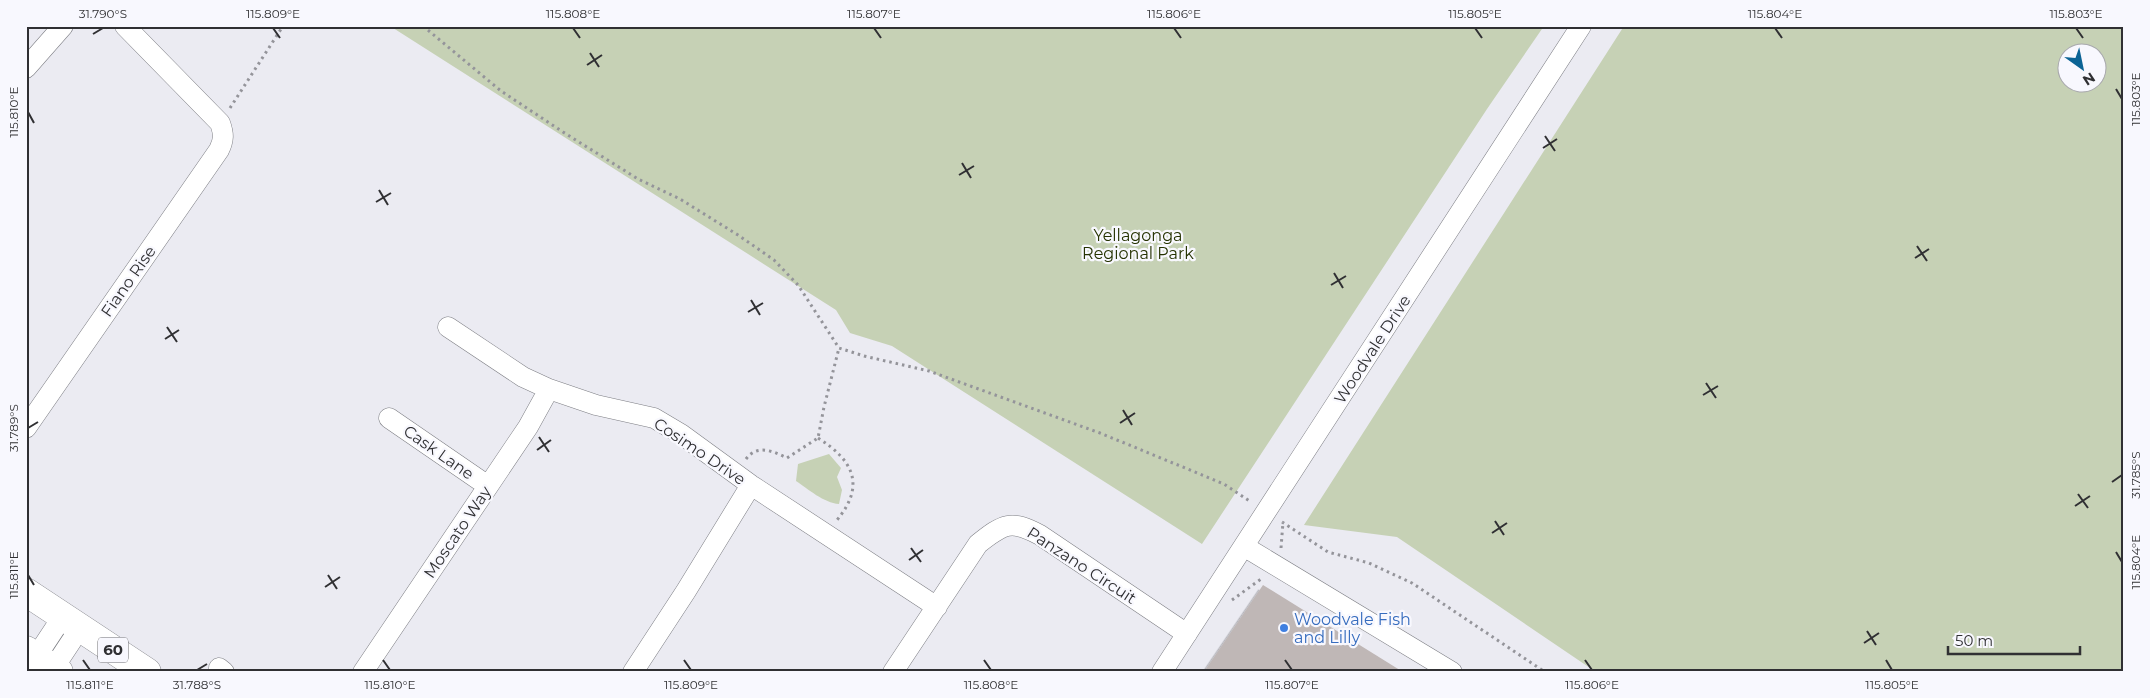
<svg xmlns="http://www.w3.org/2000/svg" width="2150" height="698" viewBox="0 0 2150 698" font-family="Montserrat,sans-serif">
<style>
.green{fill:#c6d1b5;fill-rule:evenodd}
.building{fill:#bfb7b6;filter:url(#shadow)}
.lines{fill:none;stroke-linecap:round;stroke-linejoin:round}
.minor-casing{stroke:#7d7e84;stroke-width:21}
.highway-casing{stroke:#7d7e84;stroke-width:29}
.path{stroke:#94949a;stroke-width:3;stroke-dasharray:2.5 4;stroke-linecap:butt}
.minor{stroke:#fff;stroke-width:20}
.highway{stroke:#fff;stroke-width:28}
.ticks{fill:none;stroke:#303033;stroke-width:2}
.shop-dot{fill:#3f7fe0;stroke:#f8f8fe;stroke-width:2}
.labels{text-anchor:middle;stroke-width:4.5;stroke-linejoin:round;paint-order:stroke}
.shield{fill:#f8f8fe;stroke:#6c6c70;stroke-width:1}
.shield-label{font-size:15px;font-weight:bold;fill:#303033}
.park-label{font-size:16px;fill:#253201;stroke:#f8f8fe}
.street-label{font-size:16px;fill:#303033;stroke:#f8f8fe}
.shop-label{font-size:16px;fill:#366cbe;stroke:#f8f8fe;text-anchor:start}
.neatline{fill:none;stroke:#303033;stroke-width:2}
.ticks-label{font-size:12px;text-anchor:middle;fill:#303033}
</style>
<defs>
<filter id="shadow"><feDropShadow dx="-4.5" dy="4.5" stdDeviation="0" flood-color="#0004"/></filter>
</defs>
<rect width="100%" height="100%" fill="#ebebf2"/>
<path class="green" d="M 390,26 L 1544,26 L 1487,109 L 1202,544 L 892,346 L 850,333 L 836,310 Z
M 1624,26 L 2124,26 L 2124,672 L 1596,672 L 1397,537 L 1304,525 ZM 2068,52 L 2098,52 L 2098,82 L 2068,82 Z
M 829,454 L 841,468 L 837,477 L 842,490 L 839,504 C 824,503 808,489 796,481 L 798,464 Z"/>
<path class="building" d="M 1263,585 L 1403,672 L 1204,672 Z"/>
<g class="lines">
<defs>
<path id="minor" d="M 26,68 L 63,26
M 448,327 L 523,377 L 549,389 L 596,405 L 654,418 L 681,434 L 751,485 L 937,607
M 389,418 L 488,486
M 26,428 L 219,150 C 224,140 224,134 220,123 L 125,26
M 1245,547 L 1452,672
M 219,668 L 224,672
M 26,672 L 63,616
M 51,672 L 80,628
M 363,672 L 528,427 L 549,389
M 633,672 L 686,591 L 751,485
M 893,672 L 978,544 C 1003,524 1011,519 1040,535 L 1187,634
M 1162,672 L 1581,26"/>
<path id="highway" d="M 26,592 L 147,672
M 26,650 L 59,672"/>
</defs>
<use href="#minor" class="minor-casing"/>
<use href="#highway" class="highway-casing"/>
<path class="path" d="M 423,26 L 501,91 L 563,132 L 638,179 L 680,199 L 738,235 L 774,260 L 798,285 L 839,348 L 864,356 L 929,371 L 1100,433 L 1224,484 L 1251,502
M 230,108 L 283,26
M 818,438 C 853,460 866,485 837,520
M 746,459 C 757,444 773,451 787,458 L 818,438 L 824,407 L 839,348
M 1282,522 L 1328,552 L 1369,563 L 1412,583 L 1545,672
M 1281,548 L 1283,522
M 1232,600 L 1261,579"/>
<use href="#minor" class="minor"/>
<use href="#highway" class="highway"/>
</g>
<path class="ticks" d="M 273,28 L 280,38M 573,28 L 580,38M 874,28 L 881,38M 1174,28 L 1181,38M 1475,28 L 1482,38M 1775,28 L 1782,38M 2076,28 L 2083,38M 93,34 L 103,28M 590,53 L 599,67M 587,65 L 602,55M 2116,89 L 2122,99M 28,112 L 34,123M 1545,136 L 1555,151M 1543,148 L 1557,139M 962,163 L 971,178M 959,175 L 974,166M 379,190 L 388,205M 376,202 L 391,193M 1917,246 L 1927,261M 1915,258 L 1929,249M 1334,273 L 1343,288M 1331,285 L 1346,276M 751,300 L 760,315M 748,312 L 763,303M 167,327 L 177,342M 165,339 L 179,330M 1706,383 L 1716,398M 1703,395 L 1718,386M 1123,410 L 1132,425M 1120,423 L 1135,413M 28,428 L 38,422M 539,437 L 549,452M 537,450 L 551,440M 2112,482 L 2122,475M 2078,494 L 2088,508M 2075,506 L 2090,496M 1495,521 L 1504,535M 1492,533 L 1507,523M 911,548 L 921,562M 2116,552 L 2122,562M 909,560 L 923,550M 28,575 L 34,585M 328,575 L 337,589M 325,587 L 340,577M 1867,631 L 1876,645M 1864,643 L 1879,633M 83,660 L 90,670M 383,660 L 390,670M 684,660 L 691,670M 984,660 L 991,670M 1285,660 L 1292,670M 1585,660 L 1592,670M 1886,660 L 1892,670M 197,670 L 207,664"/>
<circle class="shop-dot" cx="1284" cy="628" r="5"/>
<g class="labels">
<rect class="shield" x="98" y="637.5" width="30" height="25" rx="4"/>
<g class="shield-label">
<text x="113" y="655">60</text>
</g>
<g class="park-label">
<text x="1138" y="241">Yellagonga<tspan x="1138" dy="18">Regional Park</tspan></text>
</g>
<g class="street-label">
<text transform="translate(128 281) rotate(-55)" y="6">Fiano Rise</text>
<text transform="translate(1372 349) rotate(-57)" y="6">Woodvale Drive</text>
<text transform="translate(700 451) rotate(34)" y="6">Cosimo Drive</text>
<text transform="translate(439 452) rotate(35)" y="6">Cask Lane</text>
<text transform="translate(457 532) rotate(-56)" y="6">Moscato Way</text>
<text transform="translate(1082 565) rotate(33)" y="6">Panzano Circuit</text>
</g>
<g class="shop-label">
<text x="1294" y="625">Woodvale Fish<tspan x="1294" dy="18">and Lilly</tspan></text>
</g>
</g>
<rect width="2150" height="698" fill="none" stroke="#f8f8fe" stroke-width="55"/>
<g transform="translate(2082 68) rotate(147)"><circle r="24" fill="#f8f8fe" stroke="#a8a8ad"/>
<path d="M0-4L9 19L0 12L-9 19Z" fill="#0c6495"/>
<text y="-8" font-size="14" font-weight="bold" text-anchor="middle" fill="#303033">N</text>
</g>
<path d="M1948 646v8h132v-8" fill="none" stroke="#303033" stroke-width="2.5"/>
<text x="1955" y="646" font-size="15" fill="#303033" stroke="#f8f8fe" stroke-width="4" paint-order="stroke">50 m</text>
<rect x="28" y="28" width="2094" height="642" class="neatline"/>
<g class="ticks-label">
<text x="103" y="18">31.790°S</text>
<text x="273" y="18">115.809°E</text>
<text x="573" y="18">115.808°E</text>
<text x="874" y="18">115.807°E</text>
<text x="1174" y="18">115.806°E</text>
<text x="1475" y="18">115.805°E</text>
<text x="1775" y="18">115.804°E</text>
<text x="2076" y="18">115.803°E</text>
<text transform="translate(2136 99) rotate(-90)" y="4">115.803°E</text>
<text transform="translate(14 112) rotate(-90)" y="4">115.810°E</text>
<text transform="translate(14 428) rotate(-90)" y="4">31.789°S</text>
<text transform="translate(2136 475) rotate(-90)" y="4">31.785°S</text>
<text transform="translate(2136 562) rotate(-90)" y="4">115.804°E</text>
<text transform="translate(14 575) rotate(-90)" y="4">115.811°E</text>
<text x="90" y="689">115.811°E</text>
<text x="197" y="689">31.788°S</text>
<text x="390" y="689">115.810°E</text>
<text x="691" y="689">115.809°E</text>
<text x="991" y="689">115.808°E</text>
<text x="1292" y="689">115.807°E</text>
<text x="1592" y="689">115.806°E</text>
<text x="1892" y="689">115.805°E</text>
</g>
</svg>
